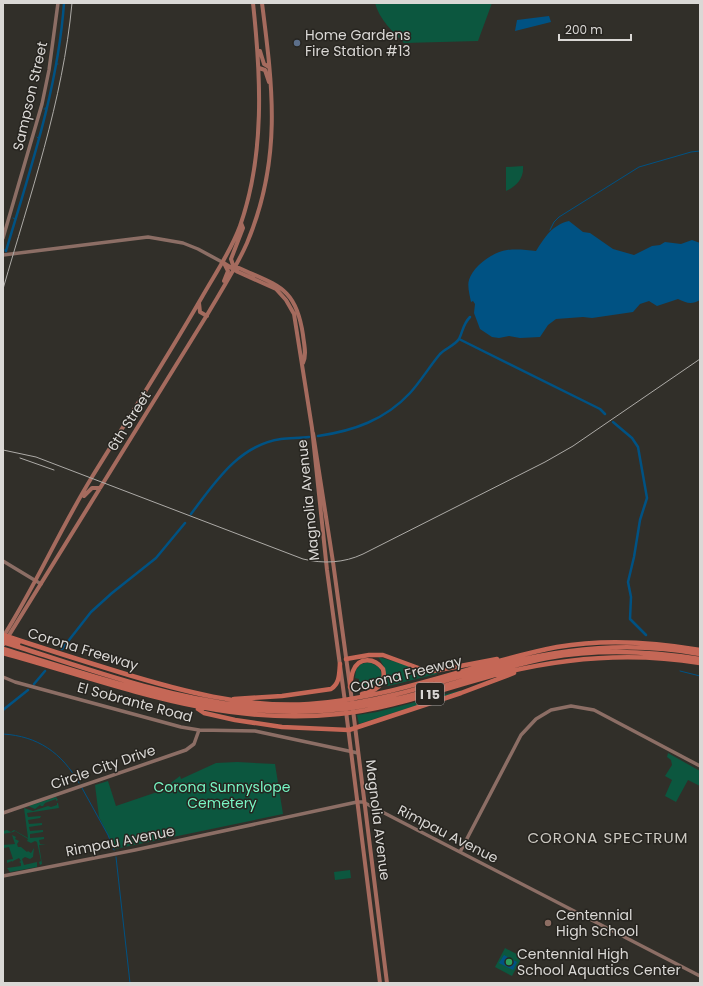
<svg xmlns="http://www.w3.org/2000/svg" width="703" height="986" viewBox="0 0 703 986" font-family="Poppins,sans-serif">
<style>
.green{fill:#0c573f}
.water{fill:#005283}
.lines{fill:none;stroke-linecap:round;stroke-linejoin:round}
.stream{stroke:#005283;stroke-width:1}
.canal{stroke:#005283;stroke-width:2.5}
.secondary{stroke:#8c6e65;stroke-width:3.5}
.primary{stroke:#a56b5e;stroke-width:4}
.highway{stroke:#c56756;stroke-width:4.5}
.rail{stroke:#adaba7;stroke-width:1}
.service-dot{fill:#5c6f8a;stroke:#272520;stroke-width:1.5}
.education-dot{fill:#8d6e63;stroke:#272520;stroke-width:1.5}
.leisure-dot{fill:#2e9e5b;stroke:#272520;stroke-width:1.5}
.labels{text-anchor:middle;stroke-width:3;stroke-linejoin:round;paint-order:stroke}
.shield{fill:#272520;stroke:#a4a29f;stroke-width:1}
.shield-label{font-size:13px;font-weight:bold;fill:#dad8d5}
.poi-label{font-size:14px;fill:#dad8d5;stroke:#272520;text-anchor:start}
.street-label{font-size:14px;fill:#dad8d5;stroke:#272520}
.park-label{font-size:14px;fill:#78f6c4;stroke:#272520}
.neighbourhood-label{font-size:15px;letter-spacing:1px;fill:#ccc9c2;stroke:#272520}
</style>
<rect width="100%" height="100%" fill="#312f29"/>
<path class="green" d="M 375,3 L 492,3 L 478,41 L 404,43 C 393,32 379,19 375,3 Z
M 523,166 C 524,178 517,186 506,191 L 506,167 Z
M 378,657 L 437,673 L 437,674 L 388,686 L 384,685 C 387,674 384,664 378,657 Z
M 369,662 L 379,667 L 382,675 L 379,683 L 377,682 L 371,686 L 366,685 L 365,688 L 362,688 L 359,685 L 359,679 L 355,678 L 356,670 L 361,664 Z
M 462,690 L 461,691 L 359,724 L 357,715 L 377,712 Z
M 668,753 L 700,771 L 700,786 L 688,780 L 676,802 L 665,796 L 672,780 L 665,776 L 672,765 L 671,760 L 667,757 Z
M 237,762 L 275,764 L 283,814 L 115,849 L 99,817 L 95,785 L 108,781 L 116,806 L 160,791 L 180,776 L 181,779 L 216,763 Z
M 56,797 L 58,800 L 56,801 L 56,799 L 45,803 L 43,806 L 41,806 L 40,805 L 35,809 L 28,806 Z
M 57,803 L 58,803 L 59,808 L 27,813 L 28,817 L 41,816 L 40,818 L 28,820 L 29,824 L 42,823 L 42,825 L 29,827 L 30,831 L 43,830 L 43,832 L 30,834 L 30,838 L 44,837 L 44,839 L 39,840 L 40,844 L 46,844 L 39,845 L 42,864 L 40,865 L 39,862 L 41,861 L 37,842 L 35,841 L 31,843 L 27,841 L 28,839 L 15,831 L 13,832 L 3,834 L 3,831 L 7,830 L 11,832 L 14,830 L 28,838 L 24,808 L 33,811 L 48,806 L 51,807 L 57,805 Z
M 12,835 L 16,837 L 15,839 L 19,841 L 17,844 L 18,847 L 21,847 L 27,852 L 28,851 L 31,853 L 34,848 L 33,857 L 30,859 L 25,857 L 22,859 L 24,865 L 37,862 L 37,867 L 10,872 L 7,868 L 21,866 L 21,863 L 19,862 L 21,861 L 19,858 L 13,861 L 13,862 L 12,861 L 7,863 L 7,860 L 13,859 L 9,847 L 4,848 L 3,845 L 15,844 Z
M 350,870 L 351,878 L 335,880 L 334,872 Z
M 505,948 L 522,957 L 512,976 L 495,967 Z"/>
<path class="water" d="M 549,16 L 551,22 L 515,31 L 517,20 Z
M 569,221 L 583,232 L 590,233 L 613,249 L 634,255 L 652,246 L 660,245 L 665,242 L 681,244 L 692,240 L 700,243 L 700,300 C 692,305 686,303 678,299 L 657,306 L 649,301 L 640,304 L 633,312 L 592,318 L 583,317 L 556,319 L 548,325 L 540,337 L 520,338 L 509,336 L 499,338 L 492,337 L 480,329 L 474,313 L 475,304 L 473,301 L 471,302 C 470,296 467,286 469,280 C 473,266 493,252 507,250 C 517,249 527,250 536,251 C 545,237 552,225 569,221 Z
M 504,955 L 517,962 L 513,970 L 499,963 Z"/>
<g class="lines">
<path class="stream" d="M 56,64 L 58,64
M 45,108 L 47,108
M 44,109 L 46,109
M 37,137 L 38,138
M 13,218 L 15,219
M 550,230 L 554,222 L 559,217 L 639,167 L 691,152 L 700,151
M 4,250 L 6,250
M 680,671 L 700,676
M 3,734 C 38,736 62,753 79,783
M 82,788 L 108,835 L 114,850
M 116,857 L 130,983"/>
<path class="canal" d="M 6,251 C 30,170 58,88 64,3
M 459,339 L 600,409 L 605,414
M 613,422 L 632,438 L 638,447 L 647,498 L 640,520 L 634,557 L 628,582 L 631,597 L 630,619 L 646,635
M 318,436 C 353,431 385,420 410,393 C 421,381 429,367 440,354 C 445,349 455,345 459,339 C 463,331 463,324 470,317
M 191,514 C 215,482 239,445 281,439 C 290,438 300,438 309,437
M 62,649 L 91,612 L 112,593 L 156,558 L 185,523
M 34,684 L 45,671
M 3,710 L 28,690"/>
<path class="secondary" d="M 3,238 L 42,104 L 49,70 L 58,3
M 3,255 L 148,237 L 183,243 L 198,249 L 222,262
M 3,561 L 41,584
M 3,677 L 15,682 L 181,727 L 199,730 L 255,731 L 358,753
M 3,813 L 186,750 L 194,744 L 199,730
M 460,852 L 521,735 L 536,719 L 551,710 L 571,706 L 594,710 L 700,766
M 3,876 L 135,850 L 357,802 L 363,802 L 700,976"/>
<path class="primary" d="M 260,51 L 264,64 L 269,67
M 259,68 L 265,70 L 269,82
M 222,262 L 238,272 L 276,289 L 286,300 L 294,314 L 312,428 L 327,570 L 345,702
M 224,263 L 228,271 L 224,281
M 234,268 L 239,268 C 278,286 296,287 303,335 C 304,345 307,354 303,363
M 234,268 L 231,259 L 243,228 L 241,223
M 199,303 L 200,312 L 207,316
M 313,433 L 333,562 L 352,701
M 84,496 L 92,488 L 100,488
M 3,637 C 36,585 60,529 92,477 C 129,417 167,358 202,297 C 215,274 231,251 240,226 C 265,155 261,77 253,3
M 3,645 L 207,315 C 221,291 236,268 247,243 C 282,160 273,89 262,3
M 353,710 L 387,983
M 346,711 L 380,983"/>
<path class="highway" d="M 3,635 C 42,648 80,660 119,672 C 181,691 244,708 309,704 C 395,698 474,663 557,647 C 603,639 654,642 700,650
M 3,639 L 18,644
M 3,642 C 82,667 162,697 245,706 C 274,709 302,708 331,706 C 392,700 449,678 508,663 C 571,647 636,642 700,654
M 3,649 C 114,682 225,723 342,709 C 412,701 477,672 547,658 C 596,649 650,651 700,659
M 3,653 C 116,684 218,727 339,714 C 389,709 436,691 484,678 C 555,658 627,651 700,663
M 346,659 L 369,655 L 383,655 L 421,669 L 434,671 L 497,659
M 350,687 C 351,682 351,676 353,671 C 359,656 375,658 383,669 C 387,685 375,691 362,694
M 234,699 L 282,696 L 331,689 C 340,683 339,674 340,664
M 198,709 L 204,713 L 235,720 L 282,727 L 349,730 L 461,693 L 514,673"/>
<path class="rail" d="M 3,289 C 30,195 63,101 72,3
M 3,450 L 36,457 L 303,559 C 323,564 344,563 363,554 L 545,462 L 573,446 L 700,359
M 20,458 L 54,470"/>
</g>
<circle class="service-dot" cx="297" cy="43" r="4"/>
<circle class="education-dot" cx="548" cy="923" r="4"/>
<circle class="leisure-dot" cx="509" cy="962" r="4"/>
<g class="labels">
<rect class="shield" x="416" y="683" width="28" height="22" rx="3"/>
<g class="shield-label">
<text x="430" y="699">I 15</text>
</g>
<g class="poi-label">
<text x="305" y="40">Home Gardens<tspan x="305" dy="16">Fire Station #13</tspan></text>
<text x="556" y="920">Centennial<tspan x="556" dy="16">High School</tspan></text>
<text x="517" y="959">Centennial High<tspan x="517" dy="16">School Aquatics Center</tspan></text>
</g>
<g class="street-label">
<text transform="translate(30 96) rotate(-77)" y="5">Sampson Street</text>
<text transform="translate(129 421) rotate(-58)" y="5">6th Street</text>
<text transform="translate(308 500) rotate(-96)" y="5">Magnolia Avenue</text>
<text transform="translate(83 649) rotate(17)" y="5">Corona Freeway</text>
<text transform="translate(406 674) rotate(-14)" y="5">Corona Freeway</text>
<text transform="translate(135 702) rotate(15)" y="5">El Sobrante Road</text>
<text transform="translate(103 767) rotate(-19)" y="5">Circle City Drive</text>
<text transform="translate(378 820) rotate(83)" y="5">Magnolia Avenue</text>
<text transform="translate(448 834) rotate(27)" y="5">Rimpau Avenue</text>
<text transform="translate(120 841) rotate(-11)" y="5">Rimpau Avenue</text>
</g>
<g class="park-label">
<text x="222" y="792">Corona Sunnyslope<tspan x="222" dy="16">Cemetery</tspan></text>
</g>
<g class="neighbourhood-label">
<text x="608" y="843">CORONA SPECTRUM</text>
</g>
</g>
<rect width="703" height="986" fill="none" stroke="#dad8d5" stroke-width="8"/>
<path d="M559 34v6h72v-6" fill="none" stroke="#dad8d5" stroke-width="2"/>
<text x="565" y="34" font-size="12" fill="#dad8d5" stroke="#272520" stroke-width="3" paint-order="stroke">200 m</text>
</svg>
